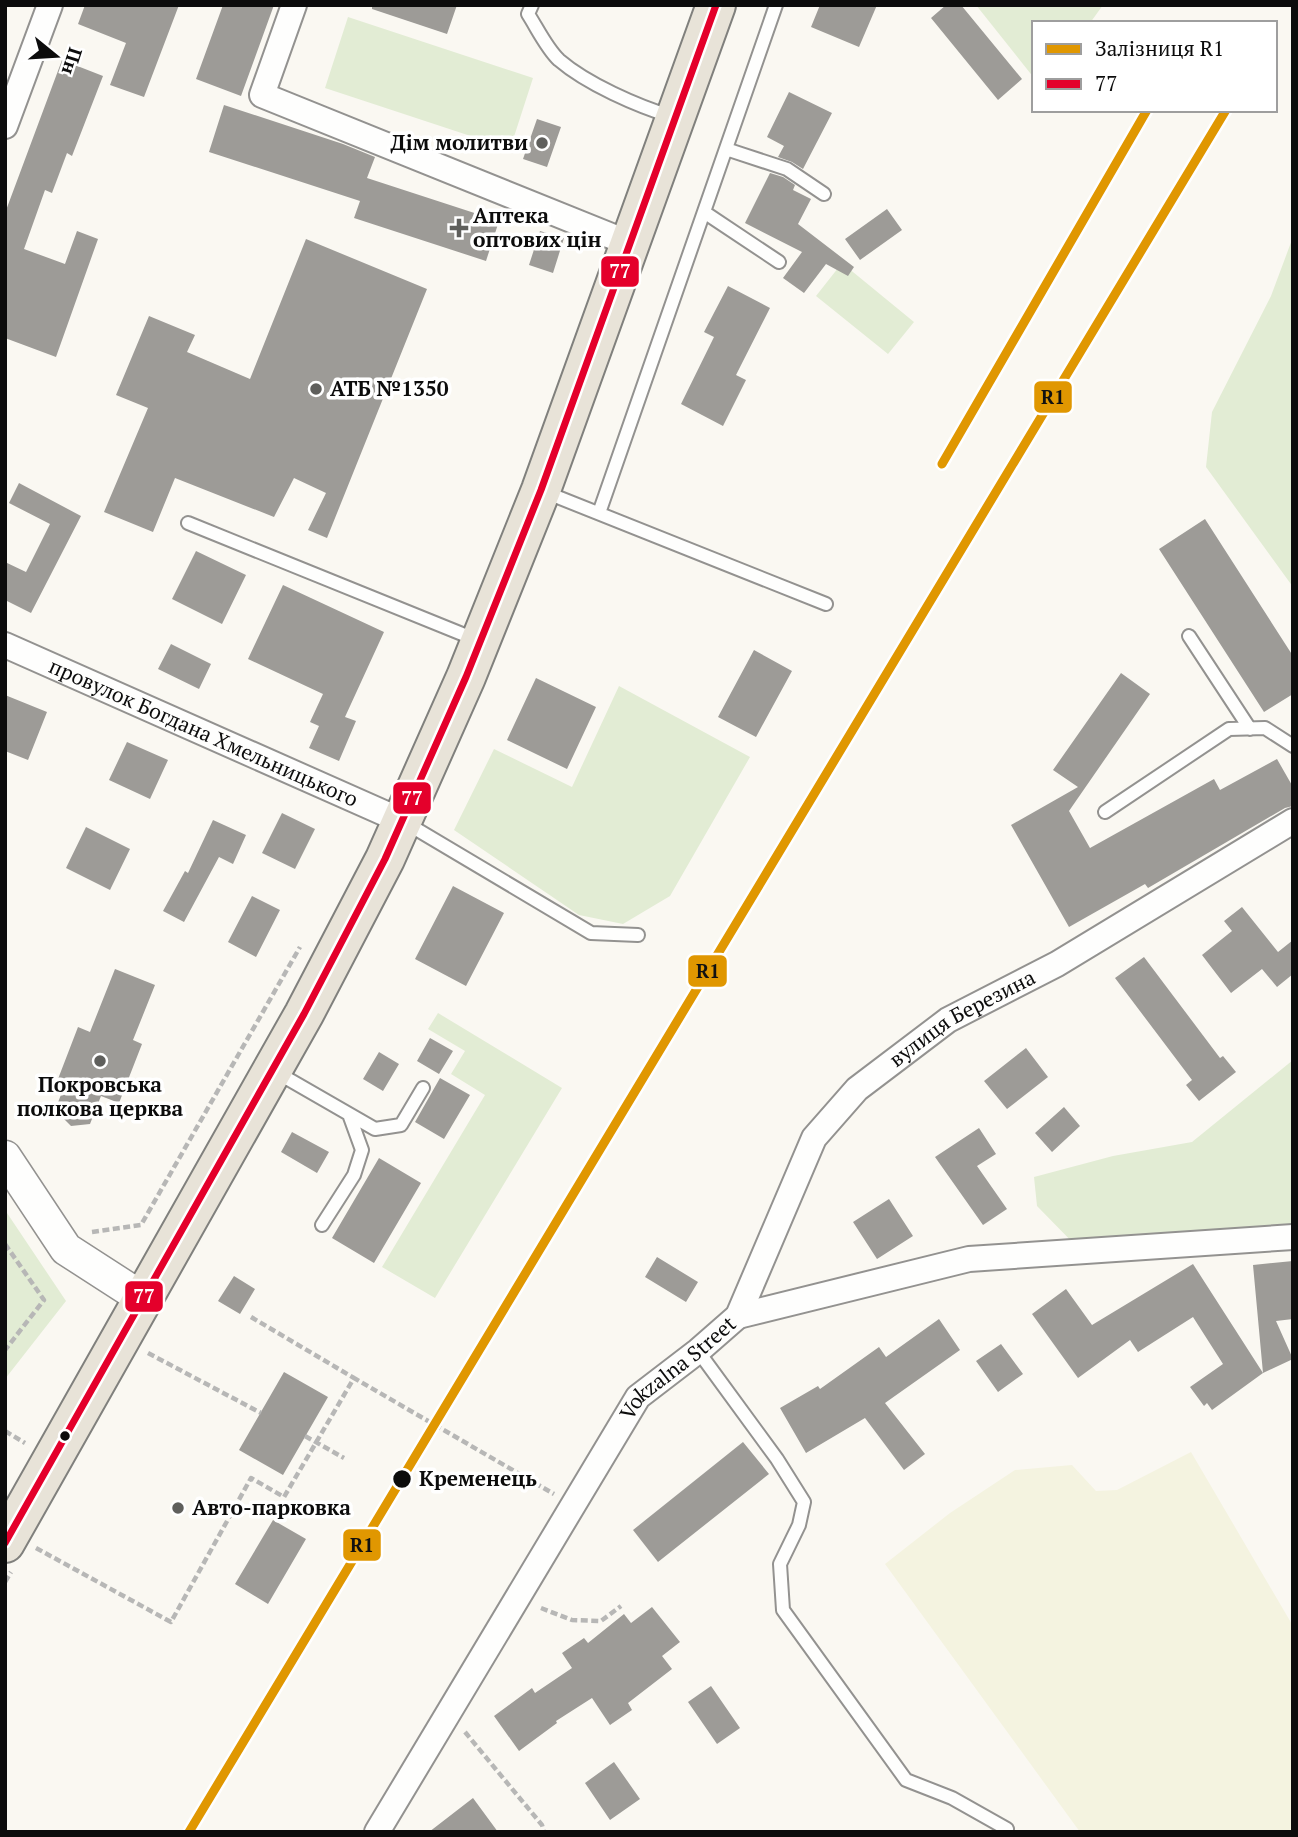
<svg xmlns="http://www.w3.org/2000/svg" width="1298" height="1837" viewBox="0 0 1298 1837" font-family="'PT Serif',serif">
<style>
.farmland{fill:#f4f3e0}
.green{fill:#e2ecd4}
.building{fill:#9d9b97}
.lines{fill:none;stroke-linecap:round;stroke-linejoin:round}
.service-casing{stroke:#939290;stroke-width:16}
.minor-casing{stroke:#939290;stroke-width:28}
.tertiary-casing{stroke:#939290;stroke-width:35}
.trunk-casing{stroke:#80807d;stroke-width:42}
.path{stroke:#b7b7b6;stroke-width:4.5;stroke-dasharray:7 3.5;stroke-linecap:butt}
.service{stroke:#fefefd;stroke-width:12}
.minor{stroke:#fefefd;stroke-width:24}
.tertiary{stroke:#fefefd;stroke-width:32}
.trunk{stroke:#e8e3d8;stroke-width:38}
.bus-1-casing{stroke:#fff;stroke-width:12}
.bus-1{stroke:#e4002b;stroke-width:7}
.rail-1-casing{stroke:#fff;stroke-width:14}
.rail-1{stroke:#e09701;stroke-width:9}
.poi-dot{fill:#5f5f5c;stroke:#fff;stroke-width:2.5}
.bus-dot{fill:#0c0c0c;stroke:#fff;stroke-width:2.5}
.labels{text-anchor:middle;stroke-width:7;stroke-linejoin:round;paint-order:stroke}
.poi-label{font-size:21px;font-weight:bold;fill:#0c0c0c;stroke:#fff;text-anchor:start}
.street-label{font-size:21px;fill:#0c0c0c;stroke:#fff}
.stop-label{font-size:21px;font-weight:bold;fill:#0c0c0c;stroke:#fff;text-anchor:start}
.line-badge{stroke:#fff;stroke-width:2.5}
.badge-label{font-size:19px;text-anchor:middle;font-weight:bold;fill:#fff}
.pale-badge-label{font-size:19px;text-anchor:middle;font-weight:bold;fill:#111}
</style>
<rect width="100%" height="100%" fill="#faf8f2"/>
<path class="farmland" d="M 1191,1452 L 1293,1626 L 1293,1832 L 1080,1832 L 885,1564 L 950,1513 L 1015,1470 L 1072,1465 L 1096,1491 L 1117,1490 Z"/>
<path class="green" d="M 976,5 L 1103,5 L 1090,23 L 1034,23 L 1034,78 Z
M 348,17 L 533,78 L 510,149 L 325,88 Z
M 1293,237 L 1293,587 L 1206,467 L 1212,412 L 1271,296 Z
M 842,263 L 914,322 L 888,354 L 816,296 Z
M 619,686 L 750,757 L 670,896 L 623,924 L 579,915 L 454,830 L 494,749 L 572,787 Z
M 438,1013 L 562,1088 L 435,1298 L 382,1267 L 485,1095 L 451,1074 L 465,1051 L 428,1029 Z
M 1293,1060 L 1293,1237 L 1081,1251 L 1037,1206 L 1034,1177 L 1113,1156 L 1192,1142 Z
M 5,1210 L 66,1301 L 5,1379 Z"/>
<path class="building" d="M 85,5 L 179,5 L 144,97 L 110,85 L 126,43 L 78,24 Z
M 223,5 L 274,5 L 241,96 L 196,79 Z
M 372,5 L 457,5 L 447,34 L 372,9 Z
M 820,5 L 877,5 L 859,47 L 811,27 Z
M 946,5 L 961,5 L 1022,79 L 998,100 L 931,18 Z
M 62,60 L 103,76 L 72,156 L 67,153 L 52,193 L 45,190 L 24,249 L 65,264 L 77,231 L 98,239 L 56,357 L 5,338 L 5,213 Z
M 789,92 L 832,113 L 803,169 L 792,162 L 778,157 L 784,146 L 767,137 Z
M 224,105 L 343,144 L 375,157 L 367,178 L 499,221 L 486,261 L 354,218 L 360,201 L 209,152 Z
M 537,119 L 561,127 L 547,167 L 523,159 Z
M 770,173 L 783,177 L 795,185 L 793,190 L 811,199 L 798,224 L 854,267 L 848,276 L 826,264 L 804,293 L 783,278 L 802,252 L 745,223 Z
M 887,209 L 902,230 L 860,260 L 845,239 Z
M 540,231 L 564,238 L 553,273 L 529,265 Z
M 306,239 L 427,289 L 327,538 L 308,530 L 326,493 L 294,478 L 274,517 L 175,478 L 153,532 L 104,512 L 148,408 L 116,395 L 149,316 L 195,335 L 187,352 L 250,379 Z
M 728,286 L 770,308 L 736,375 L 746,380 L 723,426 L 681,404 L 714,337 L 704,332 Z
M 19,483 L 81,516 L 31,613 L 5,600 L 5,562 L 26,572 L 50,524 L 9,503 Z
M 1205,519 L 1293,656 L 1293,694 L 1264,712 L 1159,549 Z
M 196,551 L 246,575 L 222,624 L 172,599 Z
M 283,585 L 384,632 L 345,717 L 356,721 L 339,761 L 309,748 L 319,726 L 310,722 L 323,694 L 248,659 Z
M 171,644 L 211,664 L 199,689 L 158,669 Z
M 754,650 L 792,671 L 756,737 L 718,717 Z
M 1121,673 L 1150,694 L 1069,811 L 1090,848 L 1214,779 L 1220,790 L 1277,759 L 1293,787 L 1293,806 L 1285,808 L 1148,888 L 1145,884 L 1069,927 L 1011,825 L 1078,787 L 1053,770 Z
M 536,678 L 596,707 L 567,769 L 507,740 Z
M 5,695 L 47,712 L 28,760 L 5,751 Z
M 127,742 L 168,760 L 150,799 L 109,780 Z
M 282,813 L 315,829 L 295,869 L 262,853 Z
M 213,820 L 246,835 L 233,864 L 219,857 L 184,922 L 163,911 L 185,871 L 188,873 Z
M 86,827 L 130,849 L 110,890 L 66,868 Z
M 453,886 L 504,913 L 466,986 L 415,959 Z
M 252,896 L 280,910 L 256,957 L 228,942 Z
M 1242,907 L 1278,952 L 1293,940 L 1293,974 L 1277,987 L 1262,969 L 1231,993 L 1202,955 L 1232,931 L 1224,921 Z
M 1144,957 L 1220,1058 L 1223,1056 L 1236,1072 L 1199,1101 L 1186,1085 L 1192,1080 L 1115,978 Z
M 115,969 L 155,985 L 133,1040 L 142,1044 L 119,1103 L 101,1096 L 90,1124 L 71,1126 L 55,1110 L 66,1082 L 58,1079 L 78,1027 L 90,1032 Z
M 430,1038 L 453,1051 L 439,1074 L 417,1061 Z
M 1026,1048 L 1048,1077 L 1007,1109 L 984,1081 Z
M 379,1052 L 399,1064 L 383,1091 L 363,1079 Z
M 440,1078 L 470,1095 L 444,1139 L 415,1122 Z
M 1064,1107 L 1080,1126 L 1052,1152 L 1035,1133 Z
M 979,1128 L 996,1154 L 977,1166 L 1007,1209 L 983,1225 L 935,1157 Z
M 292,1132 L 329,1152 L 317,1173 L 281,1152 Z
M 379,1158 L 421,1183 L 374,1263 L 332,1238 Z
M 889,1199 L 913,1236 L 877,1259 L 853,1222 Z
M 657,1257 L 698,1282 L 686,1302 L 645,1277 Z
M 1293,1261 L 1293,1319 L 1276,1321 L 1293,1359 L 1263,1373 L 1253,1265 Z
M 1193,1264 L 1263,1373 L 1212,1410 L 1207,1403 L 1204,1406 L 1190,1387 L 1223,1364 L 1193,1317 L 1138,1352 L 1130,1340 L 1078,1378 L 1032,1314 L 1066,1289 L 1092,1325 Z
M 234,1276 L 255,1289 L 240,1314 L 218,1301 Z
M 939,1319 L 960,1350 L 885,1403 L 925,1454 L 904,1470 L 865,1418 L 806,1453 L 780,1408 L 818,1386 L 820,1389 L 879,1347 L 886,1357 Z
M 1001,1344 L 1023,1374 L 998,1392 L 976,1361 Z
M 284,1372 L 328,1397 L 283,1475 L 239,1450 Z
M 743,1442 L 769,1474 L 658,1562 L 633,1530 Z
M 273,1520 L 306,1539 L 268,1604 L 235,1584 Z
M 652,1607 L 680,1642 L 662,1656 L 672,1669 L 628,1703 L 632,1710 L 610,1725 L 592,1698 L 556,1721 L 557,1723 L 519,1751 L 494,1716 L 532,1688 L 535,1693 L 572,1668 L 562,1653 L 584,1638 L 588,1643 L 624,1614 L 631,1623 Z
M 711,1686 L 740,1728 L 717,1744 L 688,1702 Z
M 614,1762 L 640,1799 L 610,1820 L 585,1783 Z
M 473,1798 L 498,1832 L 429,1832 Z"/>
<g class="lines">
<defs>
<path id="service" d="M 532,5 L 528,14 C 537,28 547,49 559,60 C 587,84 637,106 673,117
M 726,149 L 787,169 L 824,194
M 704,212 L 779,262
M 545,492 L 826,604
M 599,513 L 776,5
M 188,523 L 477,640
M 1189,636 L 1250,729
M 1105,812 L 1229,729 L 1265,728 L 1293,746
M 406,823 L 591,933 L 638,935
M 276,1072 L 375,1129 L 401,1125 L 423,1088
M 322,1225 L 354,1175 L 362,1150 L 350,1117
M 698,1351 L 777,1459 L 804,1502 L 799,1525 L 780,1564 L 783,1610 L 906,1780 L 952,1798 L 1007,1829"/>
<g id="minor">
<path d="M 294,5 L 262,95 L 631,244"/>
<path d="M 5,126 L 50,5"/>
<path id="s1" d="M 5,645 L 402,821"/>
<path d="M 738,1316 L 969,1259 L 1293,1237"/>
<path id="s2" d="M 377,1832 L 638,1397 L 698,1351 L 738,1316 L 814,1138 L 857,1089 L 948,1020 L 1057,964 L 1293,821"/>
</g>
<path id="tertiary" d="M 5,1157 L 66,1249 L 142,1298"/>
<path id="trunk" d="M 5,1543 L 304,1014 L 385,859 L 466,677 L 541,490 L 716,5"/>
</defs>
<use href="#service" class="service-casing"/>
<use href="#minor" class="minor-casing"/>
<use href="#tertiary" class="tertiary-casing"/>
<use href="#trunk" class="trunk-casing"/>
<path class="path" d="M 92,1232 L 141,1225 L 300,947
M 5,1244 L 44,1300 L 5,1350
M 251,1317 L 354,1378
M 148,1353 L 261,1413
M 5,1431 L 25,1443
M 305,1436 L 344,1458
M 36,1548 L 171,1622 L 251,1478 L 284,1497 L 354,1378 L 554,1494
M 5,1582 L 11,1572
M 541,1608 L 572,1620 L 601,1621 L 621,1606
M 465,1732 L 542,1825 L 544,1832"/>
<use href="#service" class="service"/>
<use href="#minor" class="minor"/>
<use href="#tertiary" class="tertiary"/>
<use href="#trunk" class="trunk"/>
<defs>
<path id="bus-1" d="M 5,1543 L 304,1014 L 385,859 L 466,677 L 541,490 L 716,5"/>
</defs>
<use href="#bus-1" class="bus-1-casing"/>
<use href="#bus-1" class="bus-1"/>
<defs>
<path id="rail-1" d="M 942,464 L 1147,110
M 189,1832 L 1226,110"/>
</defs>
<use href="#rail-1" class="rail-1-casing"/>
<use href="#rail-1" class="rail-1"/>
</g>
<g class="poi-dot">
<circle cx="542" cy="143" r="7"/>
<path d="M455.5 217.5h7v7h7v7h-7v7h-7v-7h-7v-7h7z"/>
<circle cx="316" cy="389" r="7"/>
<circle cx="100" cy="1061" r="7"/>
<circle cx="178" cy="1508" r="7"/>
</g>
<g class="bus-dot">
<circle cx="65" cy="1436" r="6"/>
<circle cx="402" cy="1479" r="10"/>
</g>
<g class="labels">
<g class="poi-label">
<text x="528" y="150" text-anchor="end">Дім молитви</text>
<text x="473" y="223">Аптека<tspan x="473" dy="24">оптових цін</tspan></text>
<text x="330" y="396">АТБ №1350</text>
<text x="100" y="1092" text-anchor="middle">Покровська<tspan x="100" dy="24">полкова церква</tspan></text>
<text x="192" y="1515">Авто-парковка</text>
</g>
<g class="street-label">
<text dy="7" stroke="none"><textPath href="#s1" startOffset="217">провулок Богдана Хмельницького</textPath></text>
<text dy="7" stroke="none"><textPath href="#s2" startOffset="1022">вулиця Березина</textPath></text>
<text dy="7" stroke="none"><textPath href="#s2" startOffset="556">Vokzalna Street</textPath></text>
</g>
<g class="stop-label">
<text x="419" y="1486">Кременець</text>
</g>
</g>
<g class="line-badge">
<rect x="600" y="255" width="40" height="33" rx="7" fill="#e4002b"/>
<rect x="1033" y="380" width="40" height="34" rx="7" fill="#e09701"/>
<rect x="392" y="781" width="40" height="34" rx="7" fill="#e4002b"/>
<rect x="687" y="954" width="41" height="34" rx="7" fill="#e09701"/>
<rect x="124" y="1280" width="40" height="33" rx="7" fill="#e4002b"/>
<rect x="342" y="1528" width="40" height="34" rx="7" fill="#e09701"/>
</g>
<g class="badge-label">
<text x="620" y="278">77</text>
<text x="412" y="805">77</text>
<text x="144" y="1303">77</text>
</g>
<g class="pale-badge-label">
<text x="1053" y="404">R1</text>
<text x="708" y="978">R1</text>
<text x="362" y="1552">R1</text>
</g>
<rect width="1298" height="1837" fill="none" stroke="#0c0c0c" stroke-width="14"/>
<rect x="1032" y="21" width="245" height="91" fill="#ffffff" stroke="#9e9e9e" stroke-width="2"/>
<rect x="1046" y="44" width="35" height="10" fill="#e09701" stroke="#9e9e9e" stroke-width="2"/>
<text x="1095" y="56" font-size="21" fill="#0c0c0c">Залізниця R1</text>
<rect x="1046" y="79" width="35" height="10" fill="#e4002b" stroke="#9e9e9e" stroke-width="2"/>
<text x="1095" y="91" font-size="21" fill="#0c0c0c">77</text>
<g transform="translate(56 56) rotate(108)" stroke="#ffffff" stroke-width="5" paint-order="stroke">
<path d="M0-5L12 26L0 18L-12 26Z" fill="#0c0c0c"/>
<text y="-10" font-size="19" font-weight="bold" text-anchor="middle" fill="#0c0c0c">Пн</text>
</g>
</svg>
